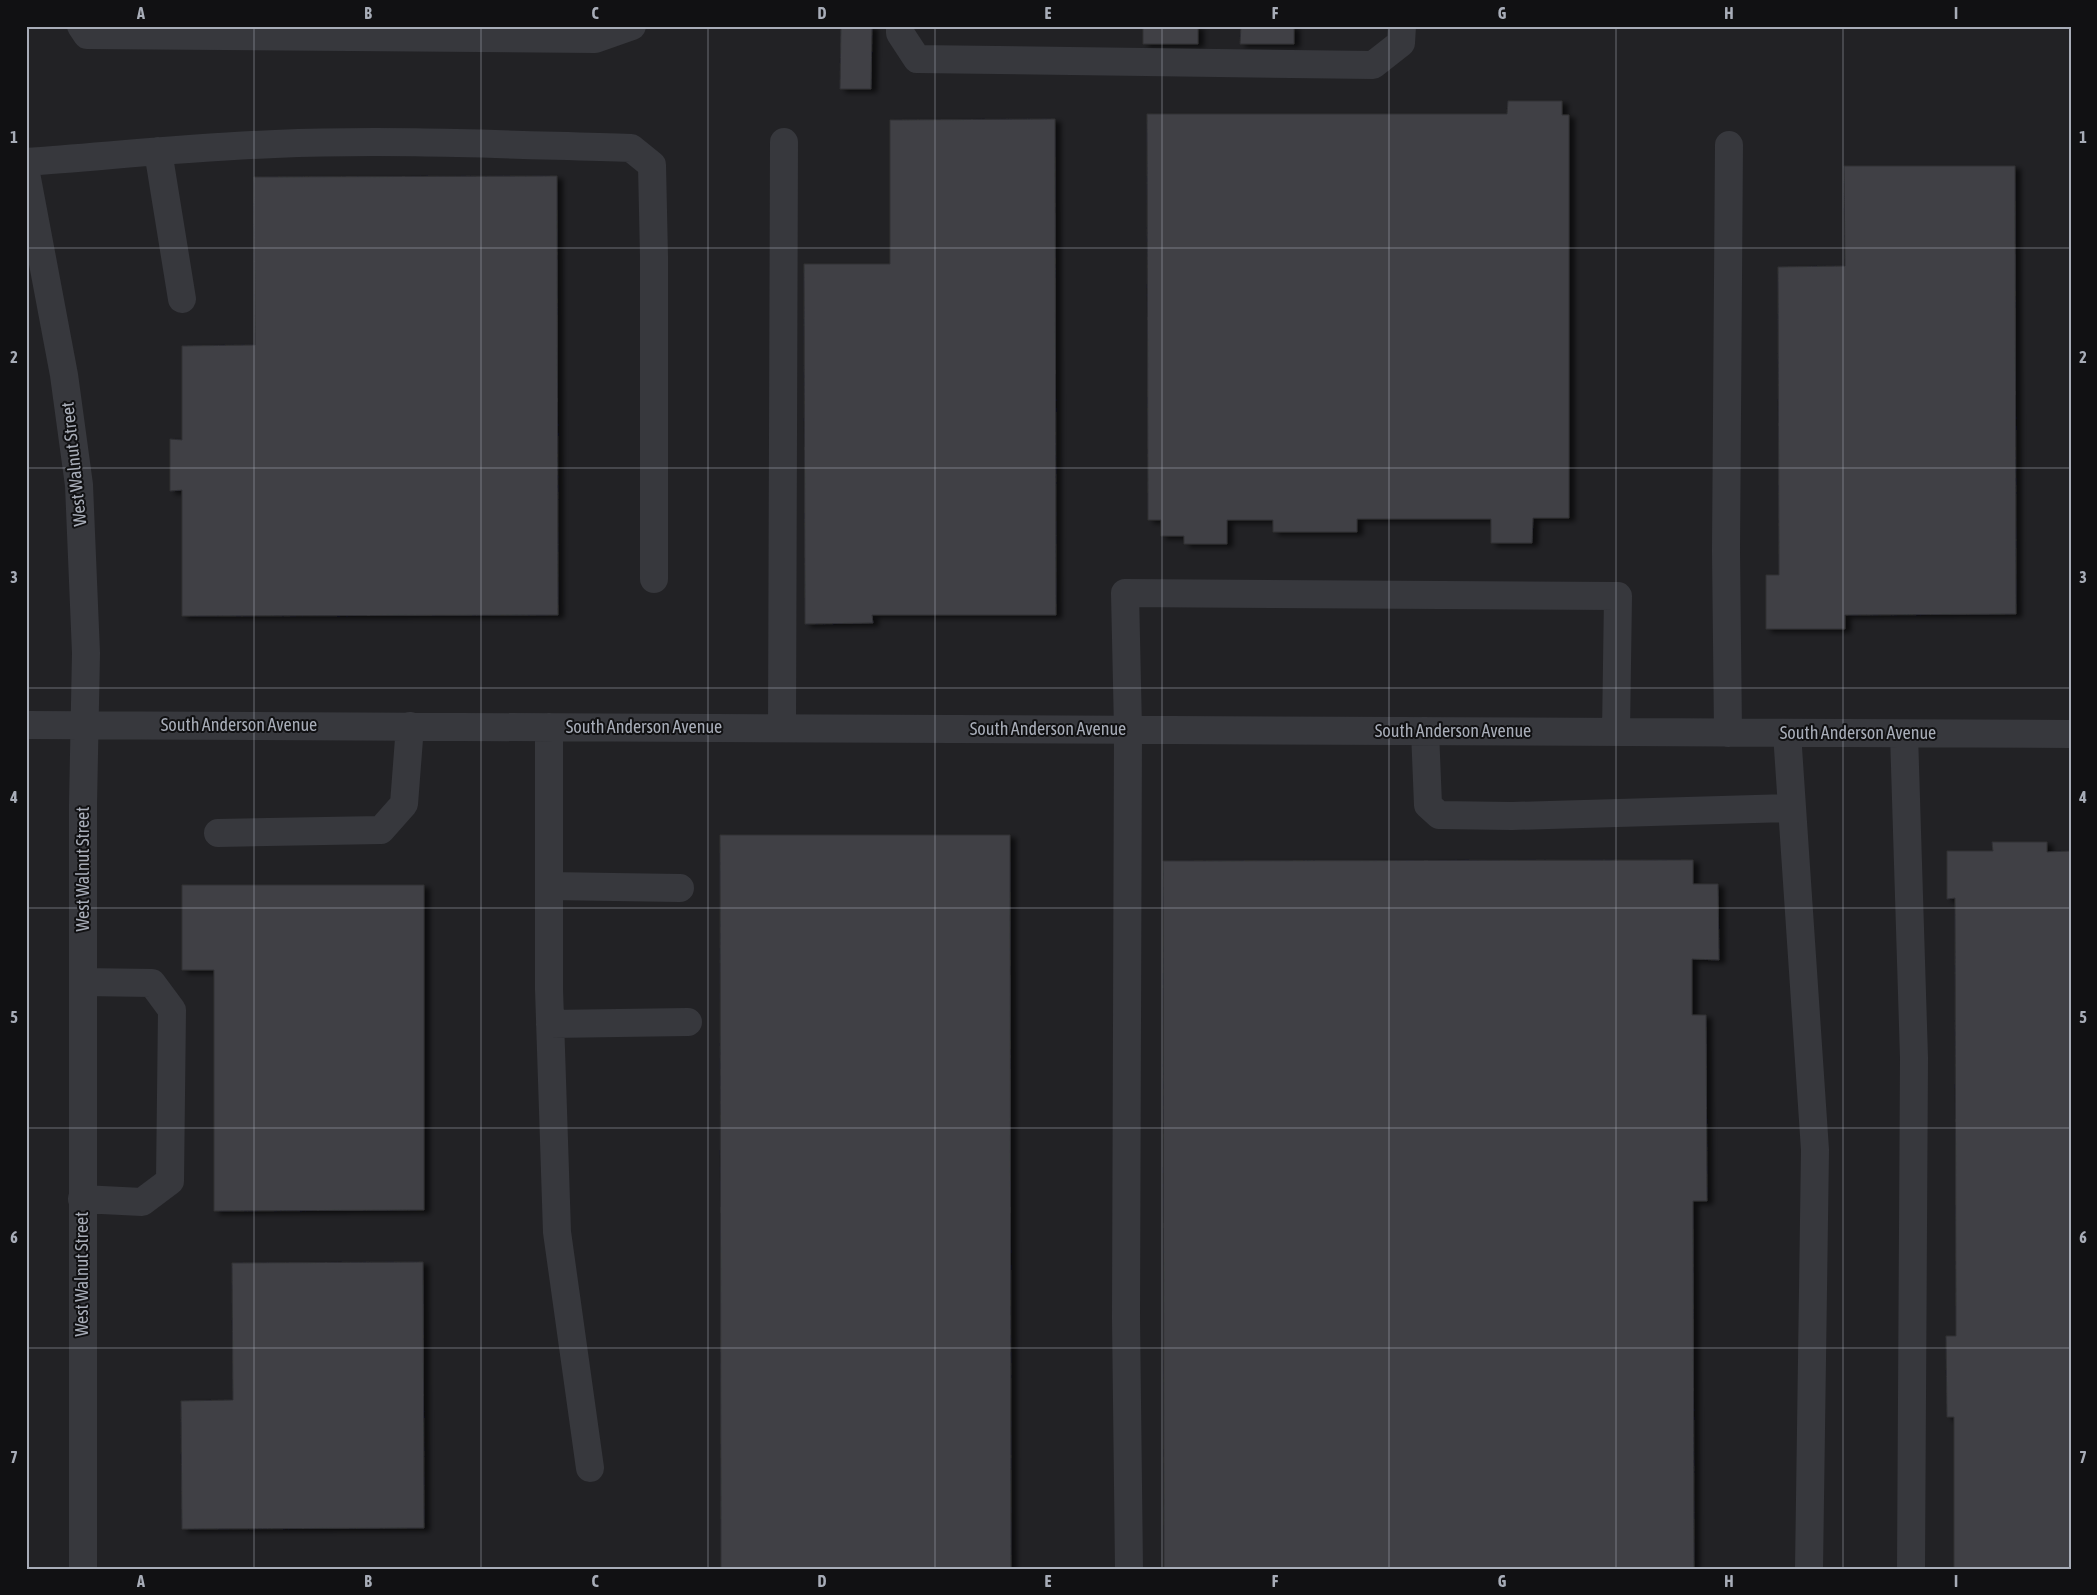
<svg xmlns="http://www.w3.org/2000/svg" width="2097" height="1595" viewBox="0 0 2097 1595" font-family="'Asap Condensed',sans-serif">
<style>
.built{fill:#222225}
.building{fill:#404145;stroke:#303034;filter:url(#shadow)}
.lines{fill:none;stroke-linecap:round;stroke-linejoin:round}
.minor{stroke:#37383d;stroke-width:28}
.grid{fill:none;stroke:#a8adb8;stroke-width:1;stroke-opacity:0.55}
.labels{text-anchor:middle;stroke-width:4;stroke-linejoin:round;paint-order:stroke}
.street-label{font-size:18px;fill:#a8adb8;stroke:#111113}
.neatline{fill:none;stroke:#a8adb8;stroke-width:2}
.grid-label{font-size:16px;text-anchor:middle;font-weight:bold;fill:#a8adb8}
</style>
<defs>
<filter id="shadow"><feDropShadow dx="5.5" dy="3" stdDeviation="2.5" flood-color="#0009"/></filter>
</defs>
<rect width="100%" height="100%" fill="#161618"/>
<path class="built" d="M 26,26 L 2071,26 L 2071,1569 L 26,1569 Z"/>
<path class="building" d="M 841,26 L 872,26 L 871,89 L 840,89 Z
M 1143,26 L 1198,26 L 1198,44 L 1143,44 Z
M 1241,26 L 1294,26 L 1294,44 L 1240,44 Z
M 1508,101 L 1562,101 L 1562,115 L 1569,115 L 1569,518 L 1533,518 L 1532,543 L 1491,543 L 1491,519 L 1357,519 L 1357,532 L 1273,532 L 1273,520 L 1227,520 L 1227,544 L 1184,544 L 1184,536 L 1161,536 L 1161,520 L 1148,520 L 1147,114 L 1507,114 Z
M 1055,119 L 1056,615 L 872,615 L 873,623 L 805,624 L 804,264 L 890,264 L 890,120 Z
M 1844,166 L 2015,166 L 2016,614 L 1845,615 L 1845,629 L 1766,629 L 1766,575 L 1779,575 L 1778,267 L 1845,266 Z
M 557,176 L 558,615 L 182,616 L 182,490 L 170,491 L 170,439 L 182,440 L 182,346 L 255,345 L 254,177 Z
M 720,835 L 1010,835 L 1011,1569 L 721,1569 Z
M 1992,842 L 2047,842 L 2047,852 L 2071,851 L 2071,1569 L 1954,1569 L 1954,1417 L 1947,1417 L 1946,1336 L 1956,1336 L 1955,898 L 1947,899 L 1947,851 L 1993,851 Z
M 1693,860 L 1693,884 L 1718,884 L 1719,960 L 1692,959 L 1692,1015 L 1706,1015 L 1707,1201 L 1693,1201 L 1694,1569 L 1164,1569 L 1163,861 Z
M 182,885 L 424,885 L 424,1210 L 214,1211 L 214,970 L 182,970 Z
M 423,1262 L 424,1528 L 182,1529 L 181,1401 L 233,1400 L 232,1263 Z"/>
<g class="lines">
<path class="minor" d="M 81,26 L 87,35 L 595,39 L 632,26
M 900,26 L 900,33 L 917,59 L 1373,65 L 1401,43 L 1402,26
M 158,151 L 182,299
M 26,162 C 109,156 192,147 275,144 C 394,139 513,145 631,148 L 652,165 L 654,257 L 654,579
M 26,173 L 64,375 L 79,485 L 86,653 L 83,805 L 83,1569
M 26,725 L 2071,734
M 549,727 L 549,989 L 557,1232 L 590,1468
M 782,728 L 784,142
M 1425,731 L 1428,805 L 1439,815 L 1512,816 L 1792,808
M 1728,733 L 1726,551 L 1729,145
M 1787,733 L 1815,1150 L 1809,1569
M 1904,734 L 1914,1058 L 1911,1569
M 218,833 L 381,830 L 404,804 L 410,726
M 549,886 L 680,888
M 550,1024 L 688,1022
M 82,1199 L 142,1202 L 170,1181 L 172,1010 L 152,983 L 83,982
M 1129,1569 L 1126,1318 L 1128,729 L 1125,593 L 1618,596 L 1616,732"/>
</g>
<path class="grid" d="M 254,26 L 254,1569M 481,26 L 481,1569M 708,26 L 708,1569M 935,26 L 935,1569M 1162,26 L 1162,1569M 1389,26 L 1389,1569M 1616,26 L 1616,1569M 1843,26 L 1843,1569M 26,248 L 2071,248M 26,468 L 2071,468M 26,688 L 2071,688M 26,908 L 2071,908M 26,1128 L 2071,1128M 26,1348 L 2071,1348"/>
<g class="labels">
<g class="street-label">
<text transform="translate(74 464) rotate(-96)" y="6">West Walnut Street</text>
<text x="239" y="731">South Anderson Avenue</text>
<text x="644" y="733">South Anderson Avenue</text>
<text x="1048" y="735">South Anderson Avenue</text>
<text x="1453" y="737">South Anderson Avenue</text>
<text x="1858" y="739">South Anderson Avenue</text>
<text transform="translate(83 869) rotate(-90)" y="6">West Walnut Street</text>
<text transform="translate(82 1274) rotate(-90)" y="6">West Walnut Street</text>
</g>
</g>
<rect width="2097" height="1595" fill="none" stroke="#111113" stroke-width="55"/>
<rect x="28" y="28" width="2042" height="1540" class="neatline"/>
<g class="grid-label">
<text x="141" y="19">A</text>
<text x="368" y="19">B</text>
<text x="595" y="19">C</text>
<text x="822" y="19">D</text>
<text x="1048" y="19">E</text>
<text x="1275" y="19">F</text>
<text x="1502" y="19">G</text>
<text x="1729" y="19">H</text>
<text x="1956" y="19">I</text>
<text x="14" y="143">1</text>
<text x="2083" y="143">1</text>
<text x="14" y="363">2</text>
<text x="2083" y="363">2</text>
<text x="14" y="583">3</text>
<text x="2083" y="583">3</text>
<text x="14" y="803">4</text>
<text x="2083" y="803">4</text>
<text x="14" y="1023">5</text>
<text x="2083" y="1023">5</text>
<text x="14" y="1243">6</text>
<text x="2083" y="1243">6</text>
<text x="14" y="1463">7</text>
<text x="2083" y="1463">7</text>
<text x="141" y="1587">A</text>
<text x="368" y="1587">B</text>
<text x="595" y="1587">C</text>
<text x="822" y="1587">D</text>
<text x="1048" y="1587">E</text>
<text x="1275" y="1587">F</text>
<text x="1502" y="1587">G</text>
<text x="1729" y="1587">H</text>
<text x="1956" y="1587">I</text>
</g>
</svg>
